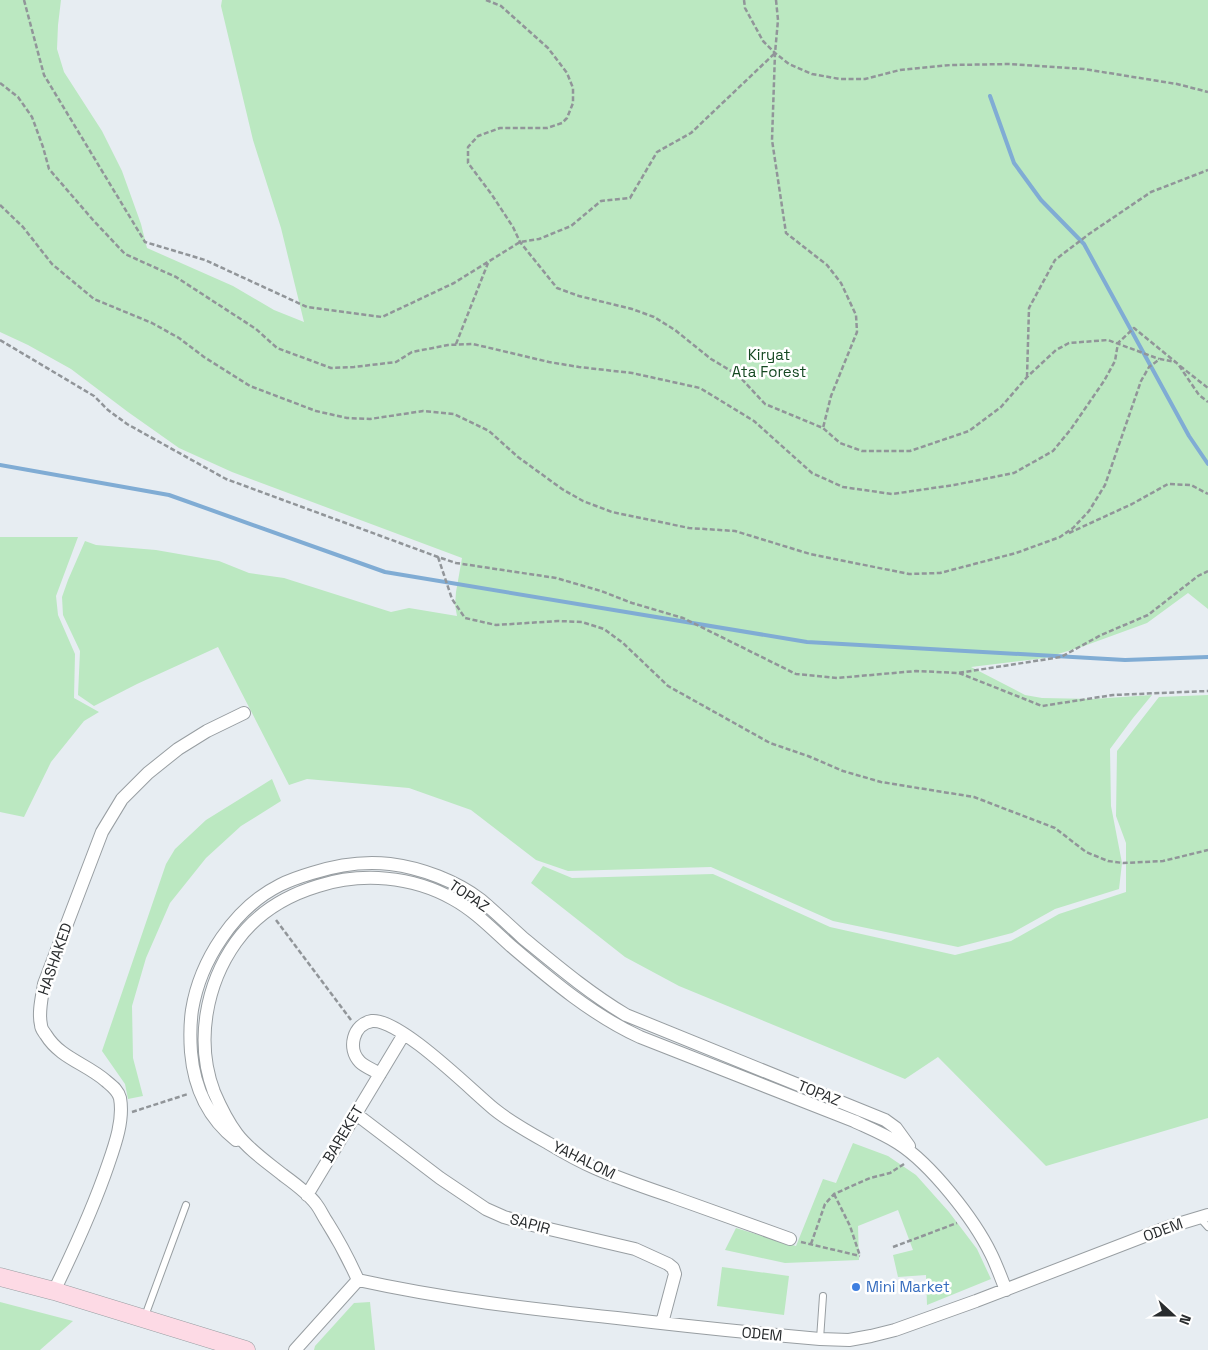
<svg xmlns="http://www.w3.org/2000/svg" width="1208" height="1350" viewBox="0 0 1208 1350" font-family="'Space Grotesk',sans-serif">
<style>
.green{fill:#bbe8c1}
.lines{fill:none;stroke-linecap:round;stroke-linejoin:round}
.stream{stroke:#80acd4;stroke-width:4}
.lane-casing{stroke:#989ea2;stroke-width:8}
.street-casing{stroke:#989ea2;stroke-width:14}
.secondary-casing{stroke:#989ea2;stroke-width:19}
.path{stroke:#919599;stroke-width:2.5;stroke-dasharray:5 2.5;stroke-linecap:butt}
.lane{stroke:#fff;stroke-width:6}
.street{stroke:#fff;stroke-width:12}
.secondary{stroke:#fddae5;stroke-width:18}
.shop-dot{fill:#3f7fe0;stroke:#fff;stroke-width:2}
.labels{text-anchor:middle;stroke-width:5;stroke-linejoin:round;paint-order:stroke}
.park-label{font-size:15px;fill:#154822;stroke:#fff}
.street-label{font-size:15px;fill:#292c2e;stroke:#fff}
.shop-label{font-size:15px;fill:#366cbe;stroke:#fff;text-anchor:start}
</style>
<rect width="100%" height="100%" fill="#e7edf2"/>
<path class="green" d="M 0,0 L 61,0 L 58,25 L 57,49 L 64,72 L 102,131 L 122,171 L 141,224 L 147,248 L 233,286 L 274,310 L 304,322 L 281,228 L 253,140 L 221,6 L 222,0 L 1208,0 L 1208,609 L 1188,593 L 1147,623 L 1084,646 L 1045,658 L 971,667 L 1025,695 L 1042,698 L 1093,699 L 1152,695 L 1133,718 L 1110,749 L 1111,806 L 1122,863 L 1119,889 L 1055,909 L 1012,933 L 958,947 L 833,921 L 711,867 L 568,871 L 536,860 L 471,810 L 409,788 L 307,779 L 289,785 L 218,647 L 137,684 L 94,706 L 78,695 L 80,651 L 63,615 L 62,597 L 68,580 L 85,541 L 96,545 L 156,550 L 219,561 L 249,573 L 284,578 L 391,612 L 409,608 L 457,616 L 455,605 L 456,592 L 462,558 L 232,472 L 179,448 L 128,412 L 71,369 L 28,345 L 0,332 Z
M 0,537 L 78,537 L 56,596 L 58,615 L 75,654 L 74,698 L 99,712 L 84,721 L 51,762 L 24,817 L 0,812 Z
M 1208,695 L 1208,1118 L 1046,1166 L 938,1057 L 905,1079 L 679,986 L 625,957 L 531,883 L 543,866 L 572,878 L 713,874 L 830,927 L 955,955 L 1011,941 L 1059,914 L 1126,892 L 1126,843 L 1116,816 L 1117,751 L 1159,697 Z
M 272,779 L 281,801 L 241,826 L 206,858 L 170,903 L 146,958 L 132,1006 L 133,1058 L 143,1096 L 128,1099 L 125,1084 L 102,1051 L 166,864 L 175,849 L 206,820 Z
M 853,1143 L 888,1156 L 916,1175 L 949,1212 L 977,1249 L 991,1279 L 927,1305 L 926,1275 L 898,1277 L 893,1255 L 913,1250 L 898,1210 L 858,1226 L 859,1260 L 785,1263 L 725,1250 L 736,1228 L 796,1246 L 823,1179 L 836,1183 Z
M 722,1267 L 789,1276 L 784,1315 L 717,1306 Z
M 0,1302 L 73,1321 L 40,1350 L 0,1350 Z
M 370,1302 L 375,1350 L 314,1350 L 315,1346 L 354,1303 Z"/>
<g class="lines">
<path class="stream" d="M 990,96 L 1014,163 L 1041,200 L 1084,244 L 1189,436 L 1208,464
M 0,465 L 169,495 L 385,572 L 807,642 L 1125,660 L 1208,657"/>
<defs>
<path id="lane" d="M 1199,1217 L 1208,1227
M 145,1316 L 186,1205
M 820,1339 L 823,1296"/>
<path id="street" d="M 380,1074 C 374,1070 365,1067 360,1062 C 347,1049 353,1024 372,1021 C 399,1018 471,1090 494,1109 C 510,1122 530,1133 548,1143 C 563,1152 579,1161 595,1168 C 620,1179 647,1188 673,1197 C 712,1211 751,1225 790,1239
M 356,1114 L 440,1178 L 486,1209 L 504,1217 L 532,1225 L 635,1249 L 668,1264 L 673,1268 L 675,1274 L 662,1323
M 236,1140 C 208,1118 194,1087 191,1052 C 190,1038 190,1024 192,1010 C 200,961 234,908 280,885 C 290,880 302,876 312,873 C 337,865 364,861 390,864 C 422,868 456,881 481,900 C 495,912 509,925 523,938 C 556,965 589,993 626,1015 L 885,1120 L 896,1128 L 909,1146
M 307,1195 L 404,1034
M 358,1280 C 349,1260 339,1241 327,1222 C 323,1216 320,1209 316,1204 C 308,1193 294,1183 283,1175 C 267,1162 249,1150 237,1134 C 228,1122 220,1106 214,1092 C 195,1042 206,984 236,942 C 256,914 285,896 318,886 C 362,872 412,876 453,899 C 475,911 493,930 511,946 C 551,980 592,1015 640,1037 L 854,1121 C 869,1128 884,1134 898,1143 C 931,1164 974,1219 991,1254 C 997,1266 1001,1278 1006,1290
M 358,1280 C 444,1299 530,1309 617,1318 C 685,1326 752,1333 820,1339 L 849,1340 L 871,1336 L 895,1330 L 976,1301 L 1168,1227 L 1208,1215
M 54,1291 C 74,1250 93,1209 108,1165 C 115,1145 124,1120 120,1098 C 118,1090 112,1086 106,1081 C 87,1064 60,1058 46,1035 C 44,1032 41,1029 41,1025 C 38,1012 42,997 44,984 L 102,832 L 122,799 L 148,773 L 178,749 L 207,731 L 244,713
M 295,1350 L 358,1280"/>
<path id="secondary" d="M 0,1277 L 54,1291 L 246,1350"/>
</defs>
<use href="#lane" class="lane-casing"/>
<use href="#street" class="street-casing"/>
<use href="#secondary" class="secondary-casing"/>
<path class="path" d="M 24,0 L 44,75 L 145,242 L 205,260 L 307,307 L 382,317 L 454,283 L 520,242 L 539,239 L 571,226 L 601,201 L 630,198 L 657,152 L 691,133 L 775,53
M 486,0 L 501,6 L 548,48 L 567,73 L 573,88 L 573,103 L 567,118 L 562,123 L 547,128 L 500,128 L 478,136 L 468,147 L 468,163 L 492,195 L 513,227 L 520,242 L 557,288 L 579,296 L 632,309 L 654,317 L 675,330 L 711,359 L 738,375 L 765,404 L 823,428 L 840,443 L 862,451 L 910,451 L 969,431 L 1001,407 L 1027,377 L 1056,350 L 1069,343 L 1108,340 L 1159,359
M 744,0 L 745,8 L 763,41 L 775,53 L 789,64 L 812,74 L 840,79 L 865,79 L 900,70 L 951,65 L 1010,64 L 1084,69 L 1177,84 L 1208,92
M 776,0 L 778,20 L 775,53 L 772,140 L 786,233 L 827,265 L 841,283 L 856,315 L 857,332 L 831,396 L 823,428
M 0,83 L 18,97 L 32,117 L 43,147 L 49,169 L 93,220 L 125,254 L 176,277 L 256,329 L 277,348 L 331,368 L 354,367 L 396,362 L 412,352 L 448,345 L 473,344 L 549,362 L 579,367 L 632,373 L 700,388 L 754,421 L 812,473 L 843,487 L 892,494 L 954,485 L 1014,473 L 1053,451 L 1071,429 L 1104,381 L 1115,361 L 1118,343 L 1134,328 L 1178,364 L 1199,395 L 1208,402
M 0,205 L 23,227 L 52,264 L 94,299 L 152,323 L 179,338 L 204,357 L 250,386 L 316,411 L 347,418 L 370,419 L 423,411 L 454,414 L 489,431 L 518,457 L 562,489 L 583,501 L 612,512 L 689,528 L 735,531 L 810,554 L 909,574 L 940,573 L 1016,553 L 1060,537 L 1073,528 L 1089,511 L 1105,485 L 1141,381 L 1149,367 L 1160,359 L 1175,362
M 0,340 L 94,396 L 108,410 L 127,424 L 226,479 L 438,557 L 456,563 L 556,578 L 601,591 L 632,603 L 683,618 L 796,674 L 837,678 L 916,671 L 958,673 L 1061,657 L 1101,635 L 1148,615 L 1198,576 L 1208,571
M 456,344 L 488,263
M 1180,366 L 1208,388
M 1027,377 L 1029,308 L 1055,260 L 1089,234 L 1151,192 L 1208,170
M 1069,533 L 1132,504 L 1168,484 L 1191,485 L 1208,494
M 438,557 L 452,599 L 465,618 L 496,625 L 558,621 L 582,622 L 604,629 L 623,643 L 668,686 L 770,743 L 808,756 L 843,771 L 881,782 L 974,797 L 1055,828 L 1086,852 L 1108,861 L 1123,863 L 1163,861 L 1208,850
M 959,673 L 1042,706 L 1113,695 L 1208,691
M 276,920 L 351,1020
M 132,1112 L 188,1094
M 834,1194 L 850,1226 L 860,1256
M 801,1242 L 860,1256
M 811,1244 L 825,1204 L 834,1194 L 870,1178 L 890,1173 L 904,1164
M 893,1247 L 957,1223"/>
<use href="#lane" class="lane"/>
<use href="#street" class="street"/>
<use href="#secondary" class="secondary"/>
</g>
<circle class="shop-dot" cx="856" cy="1287" r="5"/>
<g class="labels">
<g class="park-label">
<text x="769" y="360">Kiryat<tspan x="769" dy="17">Ata Forest</tspan></text>
</g>
<g class="street-label">
<text transform="translate(469 896) rotate(34)" y="5">TOPAZ</text>
<text transform="translate(55 959) rotate(-71)" y="5">HASHAKED</text>
<text transform="translate(819 1093) rotate(22)" y="5">TOPAZ</text>
<text transform="translate(343 1134) rotate(-59)" y="5">BAREKET</text>
<text transform="translate(584 1160) rotate(26)" y="5">YAHALOM</text>
<text transform="translate(530 1224) rotate(15)" y="5">SAPIR</text>
<text transform="translate(1163 1230) rotate(-20)" y="5">ODEM</text>
<text transform="translate(762 1334) rotate(5)" y="5">ODEM</text>
</g>
<g class="shop-label">
<text x="866" y="1292">Mini Market</text>
</g>
</g>
<g transform="translate(1173 1315) rotate(111)" stroke="#ffffff" stroke-width="4" paint-order="stroke">
<path d="M0-4L9 19L0 12L-9 19Z" fill="#292c2e"/>
<text y="-8" font-size="14" font-weight="bold" text-anchor="middle" fill="#292c2e">N</text>
</g>
</svg>
